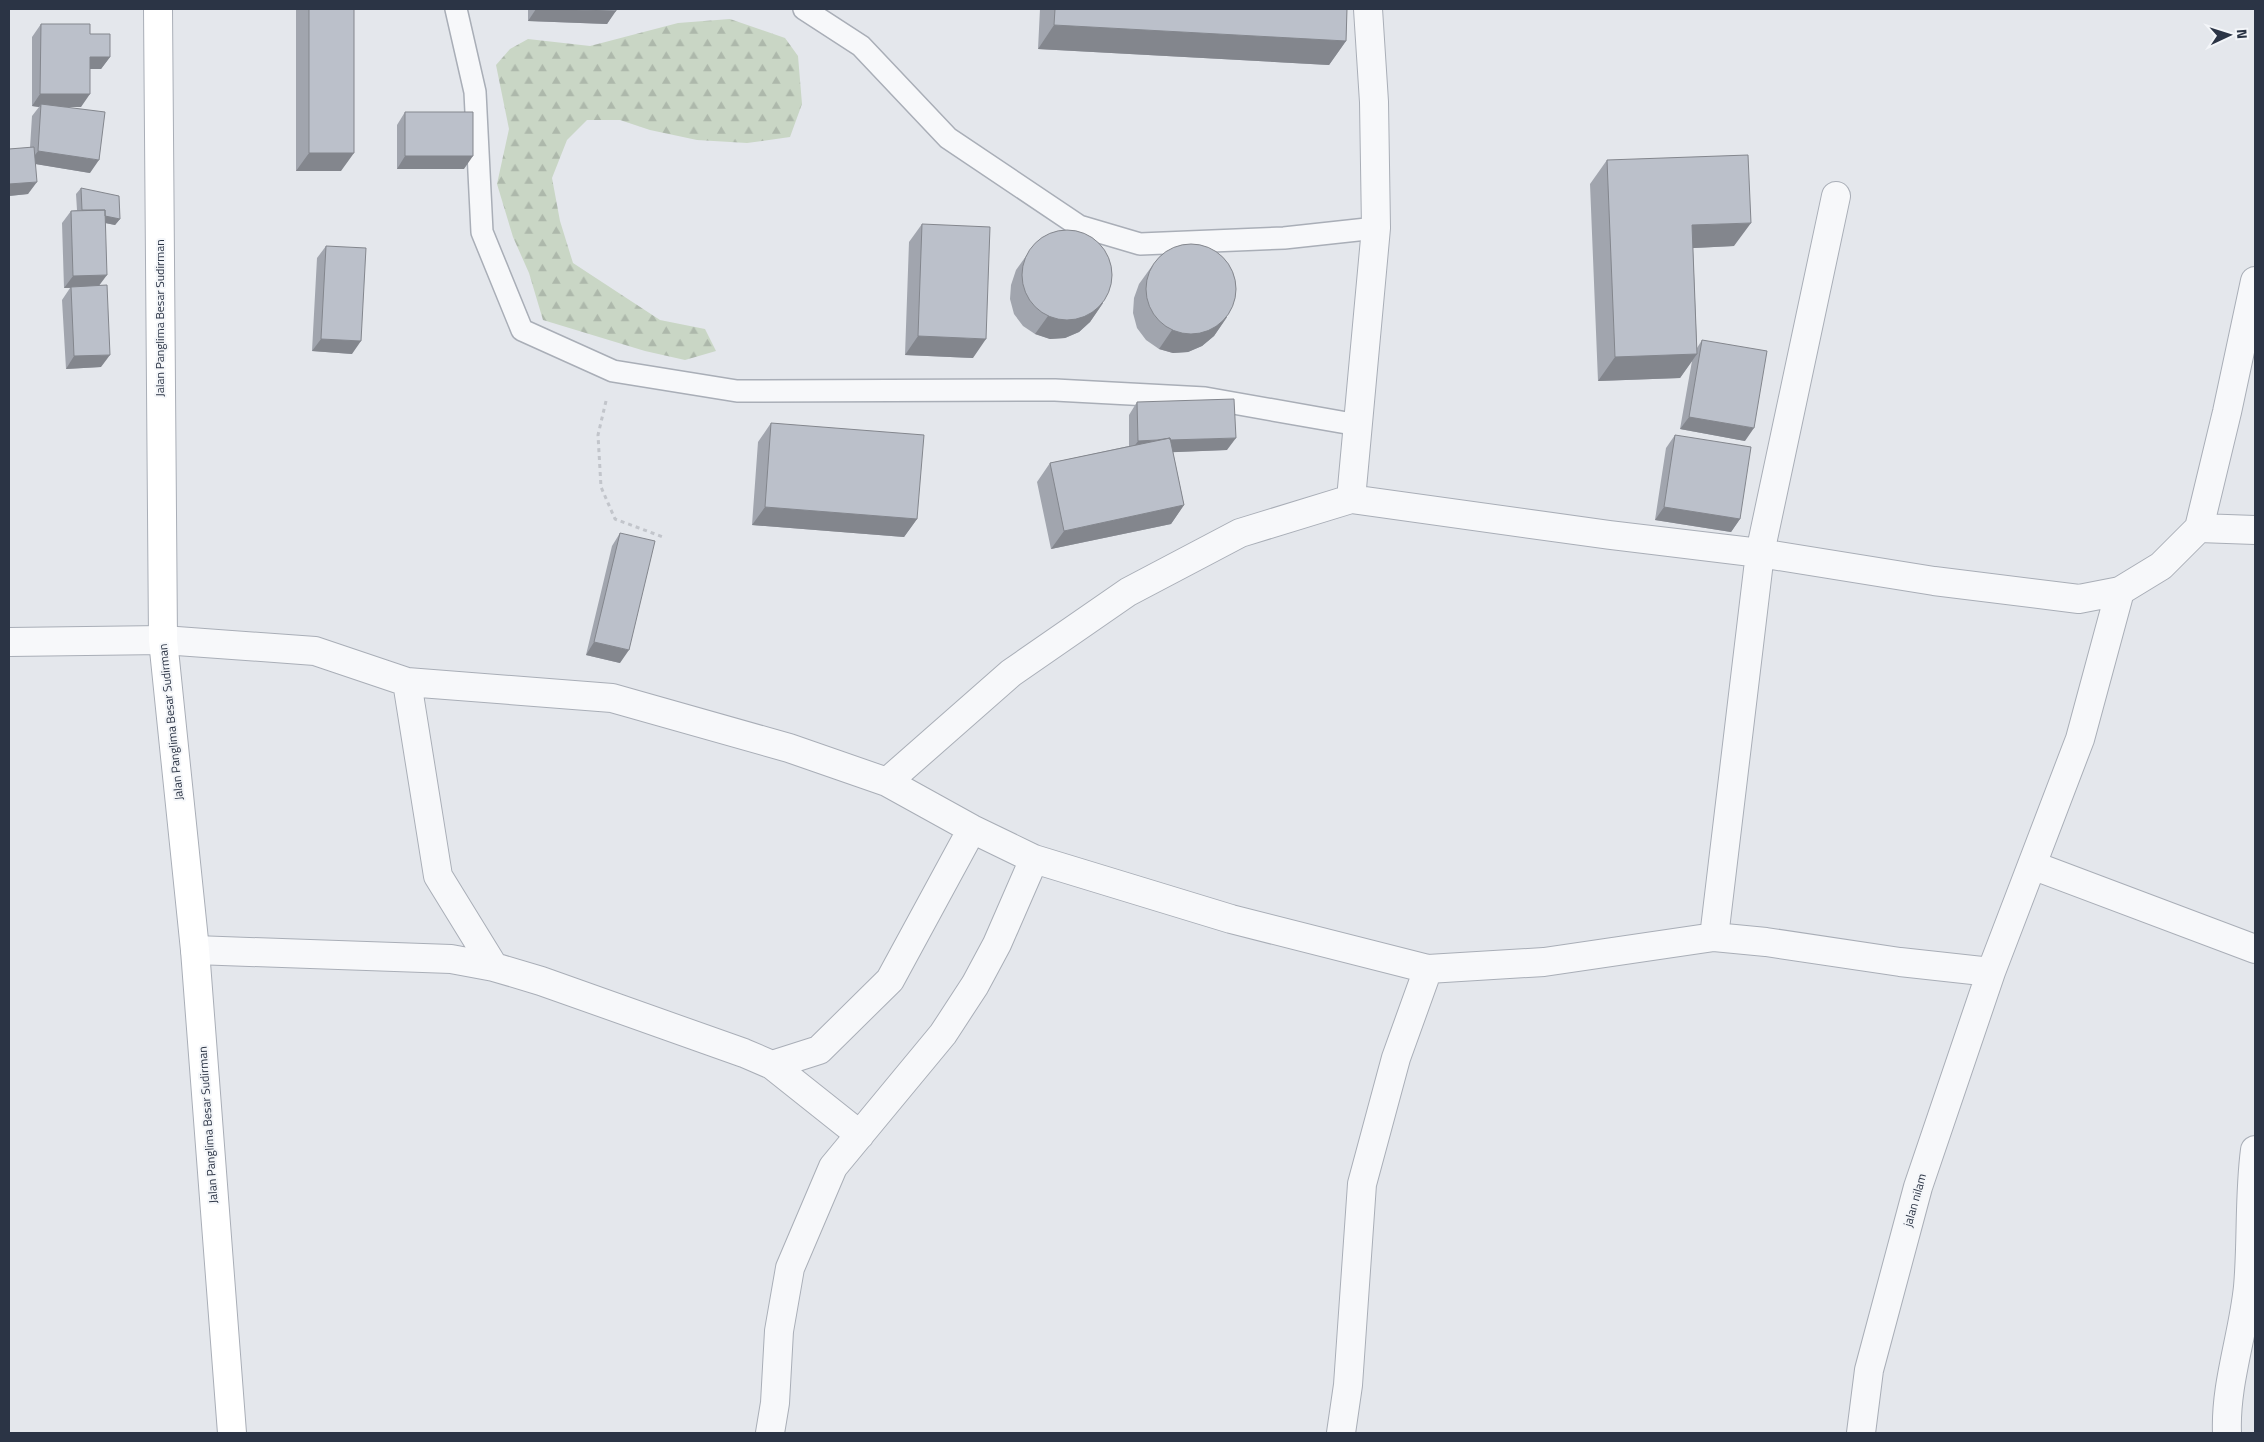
<svg xmlns="http://www.w3.org/2000/svg" width="2264" height="1442" viewBox="0 0 2264 1442" font-family="'Titillium Web',sans-serif">
<style>
.forest{fill:url(#forest-firs)}
.lines{fill:none;stroke-linecap:round;stroke-linejoin:round}
.lane-casing{stroke:#a9aeb7;stroke-width:24}
.street-casing{stroke:#a9aeb7;stroke-width:30}
.secondary-casing{stroke:#a9aeb7;stroke-width:30}
.path{stroke:#c2c5cb;stroke-width:3;stroke-dasharray:4 4;stroke-linecap:butt}
.lane{stroke:#f7f8fa;stroke-width:21}
.street{stroke:#f7f8fa;stroke-width:28}
.secondary{stroke:#fff;stroke-width:28}
.wall{fill:#a1a5ae}
.shaded-wall{fill:#83868d}
.building{fill:#bbc0ca;stroke:#83868d}
.labels{text-anchor:middle;stroke-width:4;stroke-linejoin:round;paint-order:stroke}
.street-label{font-size:12px;fill:#2b3445;stroke:#f4f6f9}
</style>
<defs>
<pattern id="forest-firs" width="22" height="20" patternUnits="userSpaceOnUse" patternTransform="scale(1.25)"><rect width="22" height="20" fill="#c9d6c5"/><path d="M5 1l3.5 6h-7zM16 11l3.5 6h-7z" fill="#adb8ab"/></pattern>
</defs>
<rect width="100%" height="100%" fill="#e4e7ec"/>
<path class="forest" d="M 730,19 L 785,38 L 798,56 L 802,104 L 790,137 L 747,143 L 697,140 L 650,130 L 620,120 L 587,120 L 567,140 L 552,178 L 560,221 L 573,263 L 660,320 L 705,329 L 716,351 L 685,360 L 645,351 L 543,320 L 529,273 L 513,237 L 497,184 L 509,129 L 496,65 L 510,49 L 528,39 L 590,46 L 678,23 Z"/>
<g class="lines">
<defs>
<path id="lane" d="M 456,9 L 475,92 L 482,232 L 522,330 L 613,371 L 737,391 L 1055,390 L 1205,398 L 1358,425
M 804,9 L 861,46 L 948,138 L 1079,226 L 1140,244 L 1284,238 L 1376,228"/>
<path id="street" d="M 1351,499 L 1376,228 L 1374,102 L 1368,9
M 2199,528 L 2255,530
M 9,642 L 163,640 L 315,651 L 407,682 L 612,698 L 789,748 L 887,782 L 1011,673 L 1128,592 L 1240,533 L 1351,499 L 1610,535 L 1760,553 L 1934,581 L 2079,599 L 2120,591 L 2161,566 L 2199,528 L 2227,412 L 2255,281
M 407,682 L 438,876 L 494,967
M 1034,859 L 1231,919 L 1428,969 L 1544,962 L 1714,937 L 1766,942 L 1900,962 L 1991,972 L 2080,739 L 2120,591
M 2032,865 L 2255,949
M 1714,937 L 1760,553 L 1836,196
M 195,950 L 451,959 L 494,967 L 541,981 L 744,1053 L 772,1065 L 819,1050 L 890,980 L 972,829
M 772,1065 L 860,1135
M 770,1433 L 775,1403 L 779,1331 L 790,1268 L 833,1167 L 943,1034 L 975,985 L 997,944 L 1034,859 L 972,829 L 887,782
M 1341,1433 L 1348,1385 L 1362,1184 L 1396,1058 L 1428,969
M 1861,1433 L 1869,1370 L 1918,1187 L 1991,972
M 2227,1433 C 2225,1384 2243,1336 2248,1287 C 2252,1242 2249,1195 2255,1150"/>
<path id="secondary" d="M 158,9 L 163,640 L 195,950 L 232,1433"/>
</defs>
<use href="#lane" class="lane-casing"/>
<use href="#street" class="street-casing"/>
<use href="#secondary" class="secondary-casing"/>
<path class="path" d="M 606,401 L 598,435 L 601,487 L 615,519 L 663,537"/>
<use href="#lane" class="lane"/>
<use href="#street" class="street"/>
<use href="#secondary" class="secondary"/>
</g>
<path class="wall" d="M 296,9 L 354,9 L 341,171 L 296,171 Z
M 528,9 L 616,9 L 607,24 L 528,21 Z
M 1040,9 L 1347,9 L 1346,41 L 1329,65 L 1038,49 Z
M 41,24 L 90,34 L 110,57 L 101,69 L 90,69 L 81,107 L 64,107 L 90,173 L 36,164 L 28,194 L 9,196 L 9,149 L 30,148 L 32,116 L 39,107 L 32,106 L 32,37 Z
M 405,112 L 464,169 L 397,169 L 397,125 Z
M 1607,160 L 1734,246 L 1693,248 L 1697,348 L 1702,340 L 1745,441 L 1680,429 L 1692,361 L 1680,378 L 1598,381 L 1590,184 Z
M 81,188 L 120,219 L 115,225 L 105,223 L 99,286 L 101,367 L 66,369 L 62,300 L 70,288 L 64,288 L 62,223 L 71,211 L 77,210 L 76,194 Z
M 922,224 L 973,358 L 905,355 L 909,242 Z
M 326,246 L 352,354 L 312,351 L 317,258 Z
M 1029,252 L 1103,303 L 1090,322 L 1079,332 L 1065,338 L 1050,339 L 1035,334 L 1023,326 L 1014,314 L 1010,299 L 1011,285 L 1016,270 Z
M 1152,266 L 1227,317 L 1214,336 L 1202,346 L 1188,352 L 1173,353 L 1159,349 L 1146,340 L 1137,328 L 1133,313 L 1134,298 L 1139,284 Z
M 1137,402 L 1227,450 L 1173,452 L 1184,505 L 1171,524 L 1051,549 L 1037,482 L 1050,463 L 1129,446 L 1129,415 Z
M 771,423 L 917,519 L 904,537 L 752,525 L 758,442 Z
M 1675,435 L 1740,519 L 1731,532 L 1655,520 L 1666,448 Z
M 620,533 L 620,663 L 586,655 L 612,546 Z"/>
<path class="shaded-wall" d="M 536,9 L 616,11 L 607,24 L 528,21 Z
M 1054,25 L 1346,41 L 1329,65 L 1038,49 Z
M 90,57 L 110,57 L 101,69 L 81,69 Z
M 40,94 L 90,94 L 81,107 L 40,107 L 41,104 L 39,107 L 32,106 Z
M 38,151 L 99,160 L 90,173 L 29,163 Z
M 309,153 L 354,153 L 341,171 L 296,171 Z
M 405,156 L 473,156 L 464,169 L 397,169 Z
M 37,182 L 28,194 L 9,196 L 9,184 Z
M 82,211 L 120,219 L 115,225 L 77,217 Z
M 1751,223 L 1734,246 L 1675,249 L 1692,225 Z
M 107,275 L 98,287 L 64,288 L 73,276 Z
M 1103,303 L 1090,322 L 1079,332 L 1065,338 L 1050,339 L 1035,334 L 1048,316 Z
M 1227,317 L 1214,336 L 1202,346 L 1188,352 L 1173,353 L 1159,349 L 1172,330 Z
M 918,336 L 986,339 L 973,358 L 905,355 Z
M 321,339 L 361,341 L 352,354 L 312,351 Z
M 1697,354 L 1680,378 L 1598,381 L 1615,357 Z
M 110,355 L 101,367 L 66,369 L 74,356 Z
M 1689,417 L 1754,428 L 1745,441 L 1680,429 Z
M 1236,438 L 1227,450 L 1129,454 L 1138,441 Z
M 1184,505 L 1171,524 L 1051,549 L 1064,531 Z
M 765,507 L 917,519 L 904,537 L 752,525 Z
M 1664,507 L 1740,519 L 1731,532 L 1655,520 Z
M 594,642 L 629,650 L 620,663 L 586,655 Z"/>
<path class="building" d="M 309,9 L 354,9 L 354,153 L 309,153 Z
M 536,9 L 616,9 L 616,11 Z
M 1055,9 L 1347,9 L 1346,41 L 1054,25 Z
M 41,24 L 90,24 L 90,34 L 110,34 L 110,57 L 90,57 L 90,94 L 40,94 Z
M 41,104 L 105,112 L 99,160 L 38,151 Z
M 405,112 L 473,112 L 473,156 L 405,156 Z
M 34,147 L 37,182 L 9,184 L 9,149 Z
M 1748,155 L 1751,223 L 1692,225 L 1697,354 L 1615,357 L 1607,160 Z
M 81,188 L 119,196 L 120,219 L 105,216 L 105,210 L 82,210 Z
M 105,210 L 107,275 L 73,276 L 71,211 Z
M 922,224 L 990,227 L 986,339 L 918,336 Z
M1022 275a45 45 0 1 1 90 0a45 45 0 1 1-90 0Z
M1146 289a45 45 0 1 1 90 0a45 45 0 1 1-90 0Z
M 326,246 L 366,248 L 361,341 L 321,339 Z
M 107,285 L 110,355 L 74,356 L 71,287 Z
M 1702,340 L 1767,351 L 1754,428 L 1689,417 Z
M 1234,399 L 1236,438 L 1170,440 L 1170,438 L 1157,440 L 1138,441 L 1137,402 Z
M 771,423 L 924,435 L 917,519 L 765,507 Z
M 1675,435 L 1751,447 L 1740,519 L 1664,507 Z
M 1170,438 L 1184,505 L 1064,531 L 1050,463 Z
M 620,533 L 655,541 L 629,650 L 594,642 Z"/>
<g class="labels">
<g class="street-label">
<text transform="translate(160 318) rotate(-90)" y="4">Jalan Panglima Besar Sudirman</text>
<text transform="translate(171 722) rotate(-96)" y="4">Jalan Panglima Besar Sudirman</text>
<text transform="translate(208 1125) rotate(-94)" y="4">Jalan Panglima Besar Sudirman</text>
<text transform="translate(1915 1200) rotate(-74)" y="4">jalan nilam</text>
</g>
</g>
<rect width="2264" height="1442" fill="none" stroke="#2b3445" stroke-width="20"/>
<g transform="translate(2229 35) rotate(86)" stroke="#f4f6f9" stroke-width="4" paint-order="stroke">
<path d="M0-4L9 19L0 12L-9 19Z" fill="#2b3445"/>
<text y="-8" font-size="14" font-weight="bold" text-anchor="middle" fill="#2b3445">N</text>
</g>
</svg>
